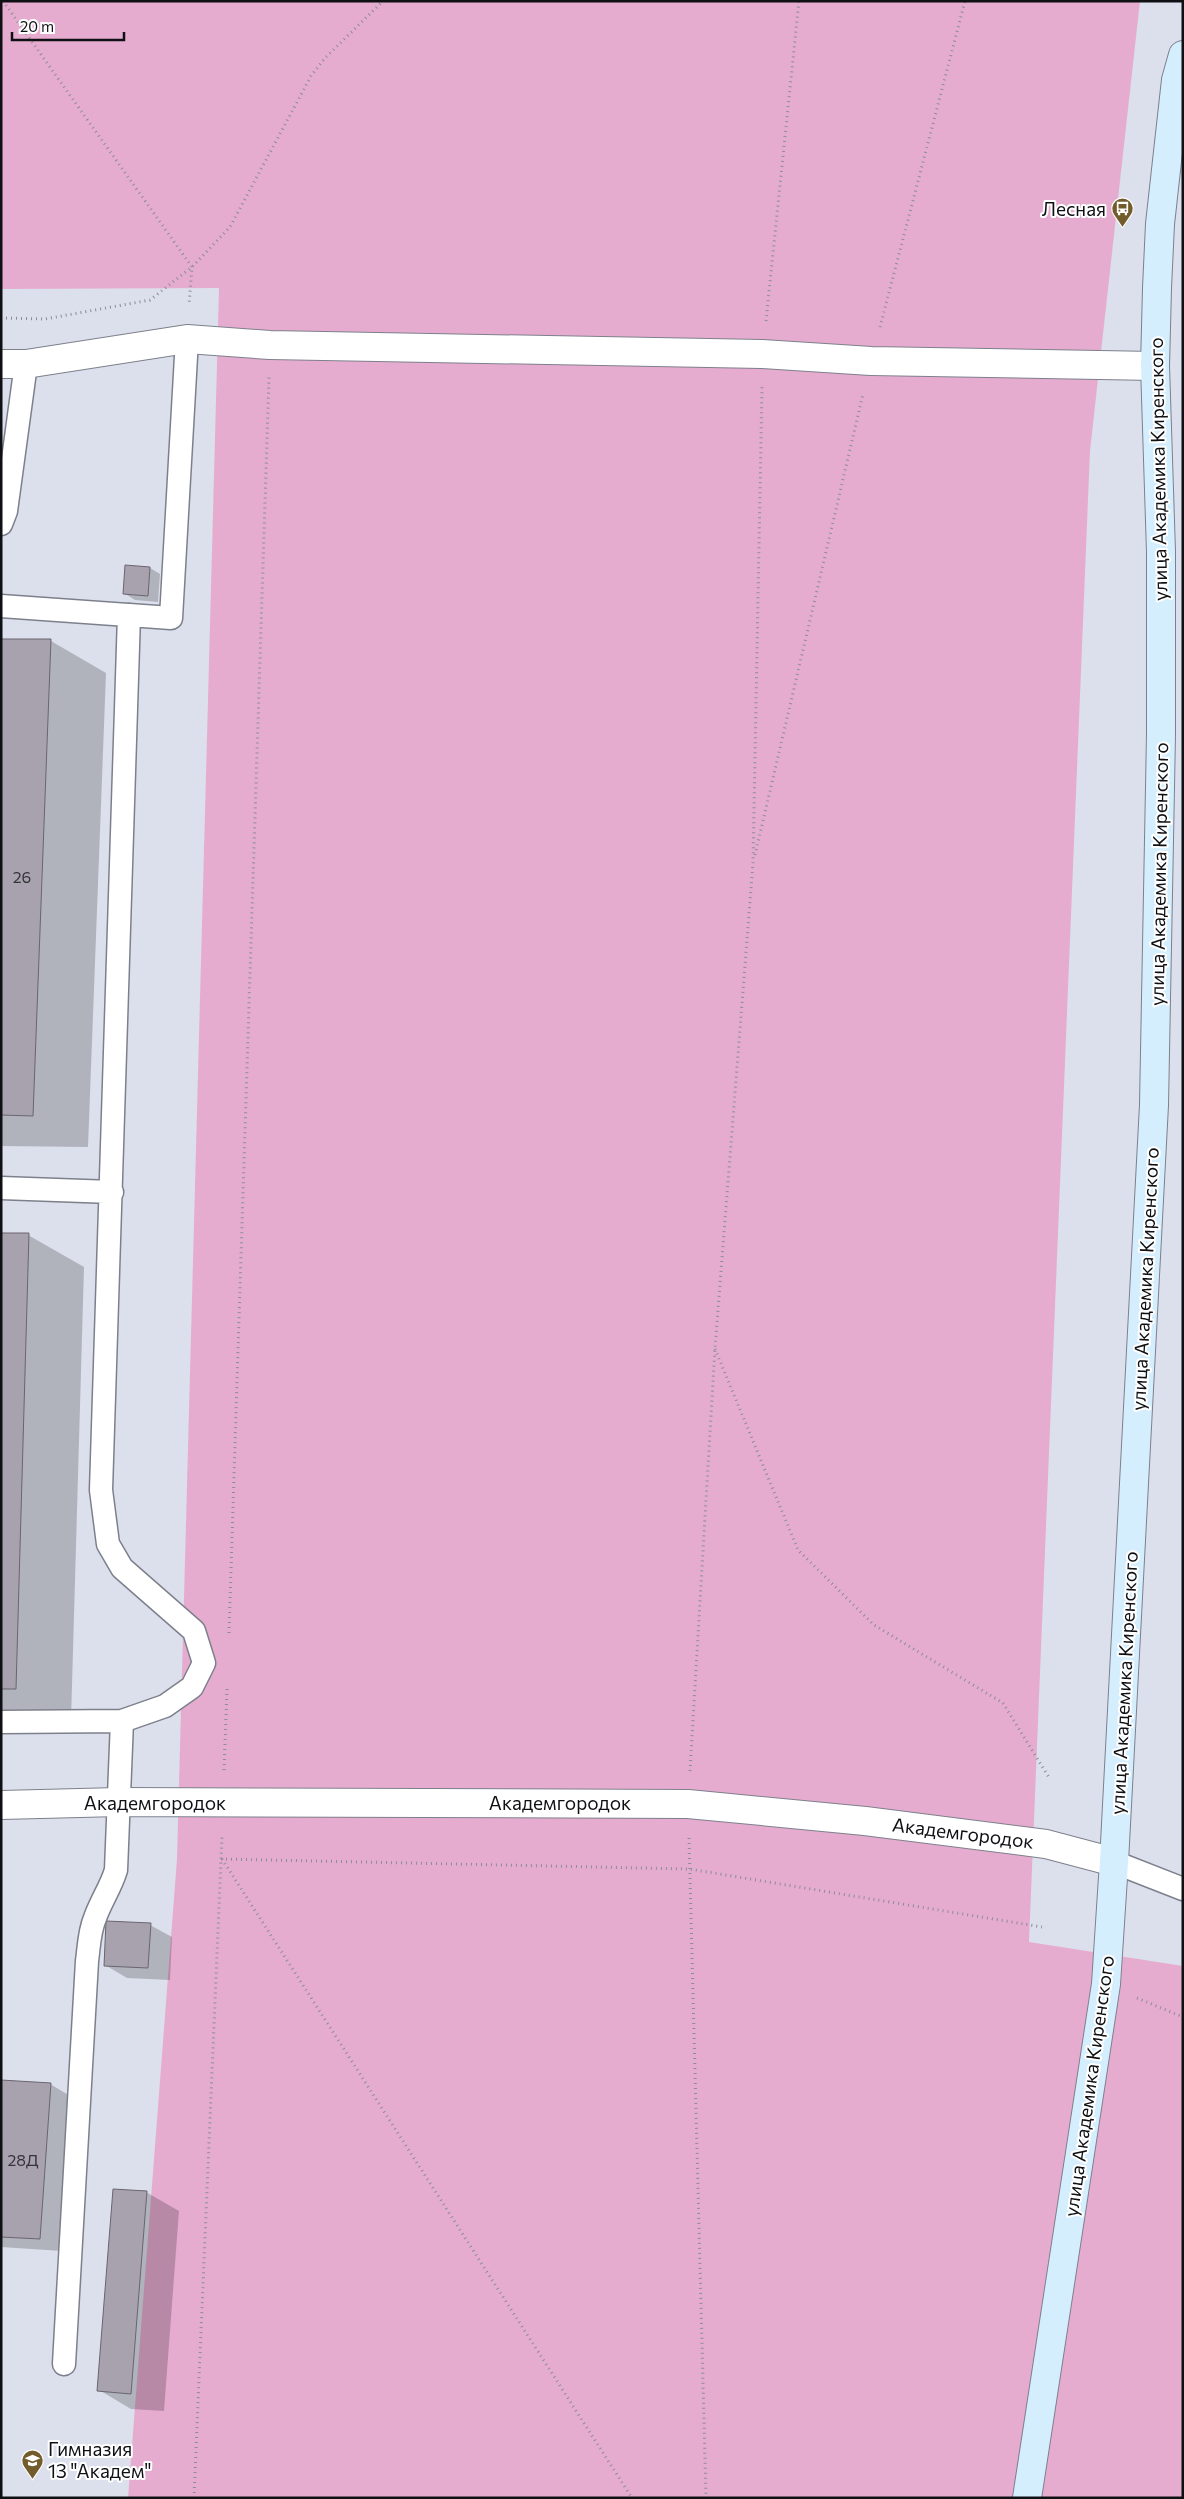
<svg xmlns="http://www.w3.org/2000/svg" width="1184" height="2499" viewBox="0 0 1184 2499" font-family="Commissioner,sans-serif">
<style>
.green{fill:#e6acd0}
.shadow{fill:#0003}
.building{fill:#a7a2ad;stroke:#6a656f}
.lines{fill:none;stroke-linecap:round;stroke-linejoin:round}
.service-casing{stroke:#7d808c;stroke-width:25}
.minor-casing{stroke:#7d808c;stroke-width:30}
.secondary-casing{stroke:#7d808c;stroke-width:30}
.path{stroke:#8a8d96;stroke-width:3;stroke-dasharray:1 4;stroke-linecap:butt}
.service{stroke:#fff;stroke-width:22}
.minor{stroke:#fff;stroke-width:28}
.secondary{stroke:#d5eefe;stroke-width:28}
.labels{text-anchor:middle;stroke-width:4;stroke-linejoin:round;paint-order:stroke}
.number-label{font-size:16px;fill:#35343a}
.poi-label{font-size:19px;fill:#0f1014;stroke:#fff;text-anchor:end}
.street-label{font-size:19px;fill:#0f1014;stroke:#fff}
</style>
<rect width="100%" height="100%" fill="#dce0ec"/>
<path class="green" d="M 1,1 L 1140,1 L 1090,451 L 1029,1942 L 1183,1966 L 1183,2498 L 128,2498 L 177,1859 L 219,288 L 1,289 Z"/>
<path class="shadow" d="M 150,568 L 160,574 L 158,602 L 135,600 L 124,593 Z
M 1,640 L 51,641 L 106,673 L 88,1147 L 1,1146 Z
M 1,1234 L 28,1235 L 84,1267 L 71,1720 L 1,1718 Z
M 150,1925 L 172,1937 L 170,1980 L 127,1978 L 105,1965 Z
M 1,2081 L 50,2084 L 72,2097 L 62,2251 L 1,2247 Z
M 146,2192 L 179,2211 L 164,2411 L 131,2409 L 99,2390 Z"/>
<path class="building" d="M 125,565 L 150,567 L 148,596 L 123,594 Z
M 1,639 L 51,639 L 33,1116 L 1,1115 Z
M 1,1233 L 29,1233 L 16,1689 L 1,1689 Z
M 106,1921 L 151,1923 L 148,1968 L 104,1966 Z
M 1,2080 L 51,2083 L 40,2239 L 1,2237 Z
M 113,2189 L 147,2191 L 131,2394 L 97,2391 Z"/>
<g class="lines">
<defs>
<path id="service" d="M 1,524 L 6,511 L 26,364
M 1,606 L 142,616
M 1,1188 L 112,1192
M 1,1722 L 122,1721
M 1114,1862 L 1183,1889
M 64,2364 L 87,1961 C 89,1947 89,1932 95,1918 C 101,1901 111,1887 116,1870 L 122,1721 L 165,1706 L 192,1687 L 204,1663 L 194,1631 L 122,1568 L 108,1544 L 101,1490 L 129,615 L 171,618 L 187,339"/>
<path id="minor" d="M 1,364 L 26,364 L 187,339 L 270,345 L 762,354 L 871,361 L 1155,366
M 1,1805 L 119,1802 L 688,1804 L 865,1821 L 1046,1844 L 1114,1862"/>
<path id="secondary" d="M 1027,2498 L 1106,1984 L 1114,1862 L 1154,1105 L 1161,734 L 1161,552 L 1155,366 L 1157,288 L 1160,224 L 1176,80 L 1183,55"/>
</defs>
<use href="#service" class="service-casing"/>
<use href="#minor" class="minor-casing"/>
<use href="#secondary" class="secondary-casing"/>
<path class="path" d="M 3,1 L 192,267 L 189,305
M 1,318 L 45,319 L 150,300 L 192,267 L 230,227 L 311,76 L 325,58 L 383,1
M 766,321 L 799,1
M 880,327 L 965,1
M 755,855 L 863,394
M 715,1349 L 798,1550 L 874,1625 L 1003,1703 L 1050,1779
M 229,1633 L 269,377
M 224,1770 L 227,1689
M 690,1771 L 715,1348 L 753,863 L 762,387
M 689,1838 L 706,2498
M 221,1859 L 689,1869 L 1042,1927
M 222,1859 L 632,2498
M 1137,1998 L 1183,2017
M 194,2498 L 222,1836"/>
<use href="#service" class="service"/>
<use href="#minor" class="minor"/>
<use href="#secondary" class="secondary"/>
</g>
<defs>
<symbol id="bus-pin" viewBox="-11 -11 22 30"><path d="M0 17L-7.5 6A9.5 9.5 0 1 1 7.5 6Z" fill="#725c2c" stroke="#fff"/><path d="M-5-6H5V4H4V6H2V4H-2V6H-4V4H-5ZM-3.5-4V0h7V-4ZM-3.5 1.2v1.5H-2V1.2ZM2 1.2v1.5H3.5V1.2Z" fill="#fff"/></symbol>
<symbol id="school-pin" viewBox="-11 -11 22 30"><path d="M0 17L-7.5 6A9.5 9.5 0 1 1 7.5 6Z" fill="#725c2c" stroke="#fff"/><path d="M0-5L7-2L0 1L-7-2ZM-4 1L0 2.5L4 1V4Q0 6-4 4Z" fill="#fff"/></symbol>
</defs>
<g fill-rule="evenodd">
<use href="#bus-pin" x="1110" y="196" width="25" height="34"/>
<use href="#school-pin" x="20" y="2448" width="25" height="34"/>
</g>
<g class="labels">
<g class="number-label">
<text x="22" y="883">26</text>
<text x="23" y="2166">28Д</text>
</g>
<g class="poi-label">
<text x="1106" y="216">Лесная</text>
<text x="48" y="2456" text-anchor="start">Гимназия<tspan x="48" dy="22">13 "Академ"</tspan></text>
</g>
<g class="street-label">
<text transform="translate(1158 469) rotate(-91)" y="7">улица Академика Киренского</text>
<text transform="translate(1159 874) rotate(-89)" y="7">улица Академика Киренского</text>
<text transform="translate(1145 1279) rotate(-87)" y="7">улица Академика Киренского</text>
<text transform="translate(1124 1683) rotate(-87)" y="7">улица Академика Киренского</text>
<text x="155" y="1810">Академгородок</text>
<text x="560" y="1810">Академгородок</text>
<text transform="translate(963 1833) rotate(7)" y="7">Академгородок</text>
<text transform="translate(1089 2086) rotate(-82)" y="7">улица Академика Киренского</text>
</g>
</g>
<rect width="1184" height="2499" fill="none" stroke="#0f1014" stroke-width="5"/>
<path d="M12 32v8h112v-8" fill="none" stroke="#0f1014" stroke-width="2.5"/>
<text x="20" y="32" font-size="15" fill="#0f1014" stroke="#ffffff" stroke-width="4" paint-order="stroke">20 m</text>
</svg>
